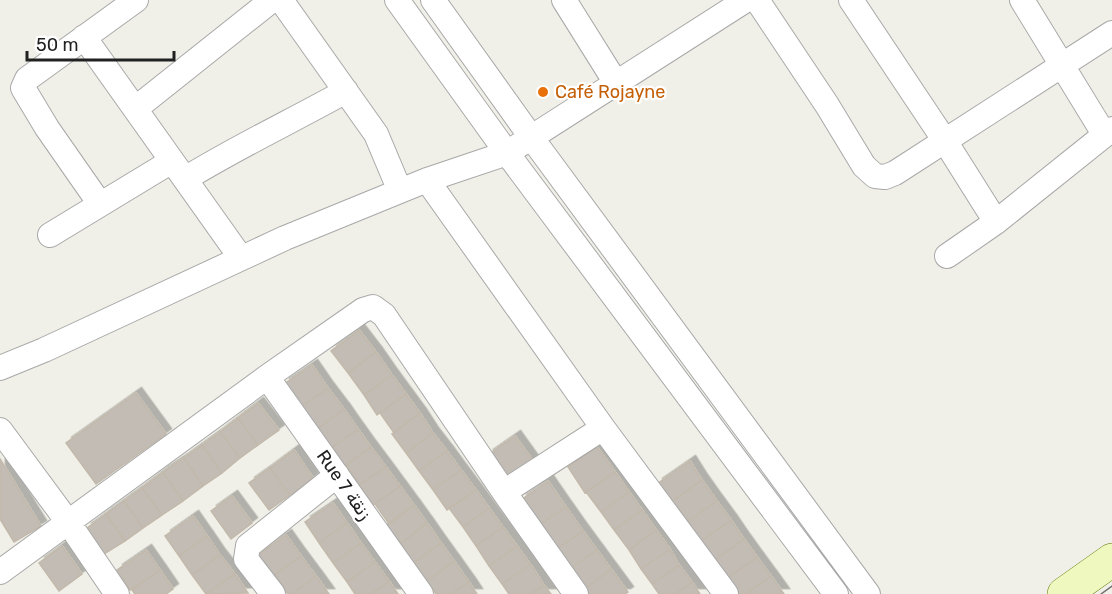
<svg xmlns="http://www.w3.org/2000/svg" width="1112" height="594" viewBox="0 0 1112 594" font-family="Rubik,'Noto Naskh Arabic',sans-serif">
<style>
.building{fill:#c2bcb5;stroke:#c3b9ab;stroke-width:1.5;filter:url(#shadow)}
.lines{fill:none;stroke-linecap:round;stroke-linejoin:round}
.minor-casing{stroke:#a8a8a8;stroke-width:26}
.secondary-casing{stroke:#5e7908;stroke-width:34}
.minor{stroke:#fff;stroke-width:24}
.secondary{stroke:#eef8bf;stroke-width:33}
.tram{stroke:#6f6f6f;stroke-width:1.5}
.food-dot{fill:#e8710a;stroke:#fff;stroke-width:2}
.labels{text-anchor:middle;stroke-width:4.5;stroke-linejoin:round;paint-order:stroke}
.food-label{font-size:18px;fill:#c56008;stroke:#fff;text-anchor:start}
.street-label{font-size:18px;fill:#212121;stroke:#fff}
</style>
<defs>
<filter id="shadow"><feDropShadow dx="5.5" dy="-5.5" stdDeviation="0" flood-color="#0004"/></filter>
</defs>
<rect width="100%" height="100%" fill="#f1f0e8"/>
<path class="building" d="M 359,330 L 376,352 L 348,373 L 331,351 Z
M 376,352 L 392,375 L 364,395 L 348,373 Z
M 312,365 L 328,388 L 300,408 L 284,384 Z
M 392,375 L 406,394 L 377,415 L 364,395 Z
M 328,388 L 344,409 L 316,430 L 300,408 Z
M 136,393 L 166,434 L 96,484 L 66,443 Z
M 406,394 L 420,413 L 394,433 L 380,413 Z
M 258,403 L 279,430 L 258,445 L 238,418 Z
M 344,409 L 358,429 L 330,449 L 316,430 Z
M 420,413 L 433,433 L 406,453 L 392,434 Z
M 238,418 L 258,445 L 240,458 L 220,432 Z
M 358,429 L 371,447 L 344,467 L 330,449 Z
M 220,432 L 240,458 L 222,473 L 202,445 Z
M 433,433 L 447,451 L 419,471 L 406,453 Z
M 515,436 L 533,461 L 506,481 L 488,455 Z
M 202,445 L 222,473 L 203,486 L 184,458 Z
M 371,447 L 386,467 L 359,485 L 346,465 Z
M 597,447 L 615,472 L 585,493 L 568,467 Z
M 294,450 L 313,478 L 290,495 L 270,468 Z
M 447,451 L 461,470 L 433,490 L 419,471 Z
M 184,458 L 203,486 L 183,501 L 163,472 Z
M 0,459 L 41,526 L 14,542 L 0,519 Z
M 690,461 L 702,480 L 670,503 L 657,484 Z
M 386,467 L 400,486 L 373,505 L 359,485 Z
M 270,468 L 290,495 L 269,510 L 249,483 Z
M 461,470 L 476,490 L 447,510 L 433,490 Z
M 163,472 L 183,501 L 162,515 L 142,488 Z
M 615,472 L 629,492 L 601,512 L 586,492 Z
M 702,480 L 717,501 L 685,523 L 670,503 Z
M 548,481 L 566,507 L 538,526 L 521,500 Z
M 400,486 L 414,505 L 389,524 L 375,504 Z
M 142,488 L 162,515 L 143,528 L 124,501 Z
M 476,490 L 489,508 L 463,527 L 449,508 Z
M 629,492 L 642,510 L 614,530 L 601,512 Z
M 232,496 L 252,523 L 231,539 L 211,511 Z
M 124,501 L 143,528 L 125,541 L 106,514 Z
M 717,501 L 731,520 L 698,543 L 685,523 Z
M 333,503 L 347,523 L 319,543 L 305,522 Z
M 414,505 L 427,523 L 400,544 L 386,525 Z
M 566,507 L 583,531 L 555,550 L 538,526 Z
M 489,508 L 503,527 L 476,546 L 463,527 Z
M 642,510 L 656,530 L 629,550 L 614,530 Z
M 106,514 L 125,541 L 104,554 L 86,529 Z
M 193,516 L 207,536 L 179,556 L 165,536 Z
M 731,520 L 744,539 L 712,562 L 698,543 Z
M 347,523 L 361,543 L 333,563 L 319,543 Z
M 427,523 L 441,543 L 413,563 L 400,544 Z
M 503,527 L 517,546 L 489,566 L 476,546 Z
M 656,530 L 670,549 L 641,569 L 629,550 Z
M 583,531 L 597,550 L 570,569 L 555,550 Z
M 286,535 L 301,556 L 272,577 L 257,556 Z
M 207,536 L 220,555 L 192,575 L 179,556 Z
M 744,539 L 757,557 L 725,580 L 712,562 Z
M 361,543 L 375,562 L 347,582 L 333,563 Z
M 441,543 L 454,561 L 427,581 L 413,563 Z
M 62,546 L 82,574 L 59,591 L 39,563 Z
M 517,546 L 530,564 L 502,584 L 489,566 Z
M 670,549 L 679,565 L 652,584 L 641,569 Z
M 146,550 L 160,570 L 130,590 L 117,570 Z
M 597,550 L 611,569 L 585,589 L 570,569 Z
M 220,555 L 235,574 L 206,594 L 192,575 Z
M 301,556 L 316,576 L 292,594 L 288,594 L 274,575 Z
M 757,557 L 771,576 L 746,594 L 735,594 L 725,580 Z
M 454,561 L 469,582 L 451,594 L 436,594 L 427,581 Z
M 375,562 L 389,581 L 371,594 L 355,594 L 347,582 Z
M 530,564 L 544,585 L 531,594 L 509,594 L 502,584 Z
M 679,565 L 692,582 L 675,594 L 659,594 L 652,584 Z
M 611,569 L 628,592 L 625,594 L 588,594 L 585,589 Z
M 160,570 L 173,589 L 166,594 L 135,594 L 132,590 Z
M 235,574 L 248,593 L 206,594 Z
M 316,576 L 329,594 L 292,594 Z
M 771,576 L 784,594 L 746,594 Z
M 389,581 L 398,594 L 371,594 Z
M 469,582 L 477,594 L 451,594 Z
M 692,582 L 700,594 L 675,594 Z
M 544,585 L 551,594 L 531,594 Z"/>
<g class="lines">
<defs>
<path id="minor" d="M 281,0 L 376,134 L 400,191
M 397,0 L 507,153 L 836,594
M 433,0 L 531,137 L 868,594
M 564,0 L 616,83
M 757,0 L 827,105 L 864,166 L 875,176 L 885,177 L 895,173 L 1112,33
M 851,0 L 945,141 L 996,222
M 1022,0 L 1104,134
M 84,37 L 241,258
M 135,109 L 272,0
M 185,179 C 237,147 292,121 346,91
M 427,180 L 603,428 L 726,594
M 100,204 L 47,128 L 23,88 L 27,79 L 136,0
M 50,235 L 172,161
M 947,256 L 996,222 L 1112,129
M 0,368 L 44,350 L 285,238 L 427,180 L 507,153 L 746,0
M 267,377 L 421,594
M 0,430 L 68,522 L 117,594
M 504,492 L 603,428
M 0,572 L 267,377 L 363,310 L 373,307 L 384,315 L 504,492 L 576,594
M 273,594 L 246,559 L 248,546 L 337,475"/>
<path id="secondary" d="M 1064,594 L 1112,560"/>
</defs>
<use href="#minor" class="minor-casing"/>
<use href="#secondary" class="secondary-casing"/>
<use href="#minor" class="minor"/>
<use href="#secondary" class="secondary"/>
<path class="tram" d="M 1101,594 L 1112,586"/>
</g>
<circle class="food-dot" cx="543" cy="92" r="6"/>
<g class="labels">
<g class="food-label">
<text x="555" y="98">Café Rojayne</text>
</g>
<g class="street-label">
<text transform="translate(344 485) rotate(55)" y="6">Rue 7 زنقة</text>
</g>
</g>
<path d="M27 51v9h147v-9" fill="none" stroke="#212121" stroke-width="3"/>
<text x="36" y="51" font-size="18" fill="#212121" stroke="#ffffff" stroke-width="4.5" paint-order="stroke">50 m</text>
</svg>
